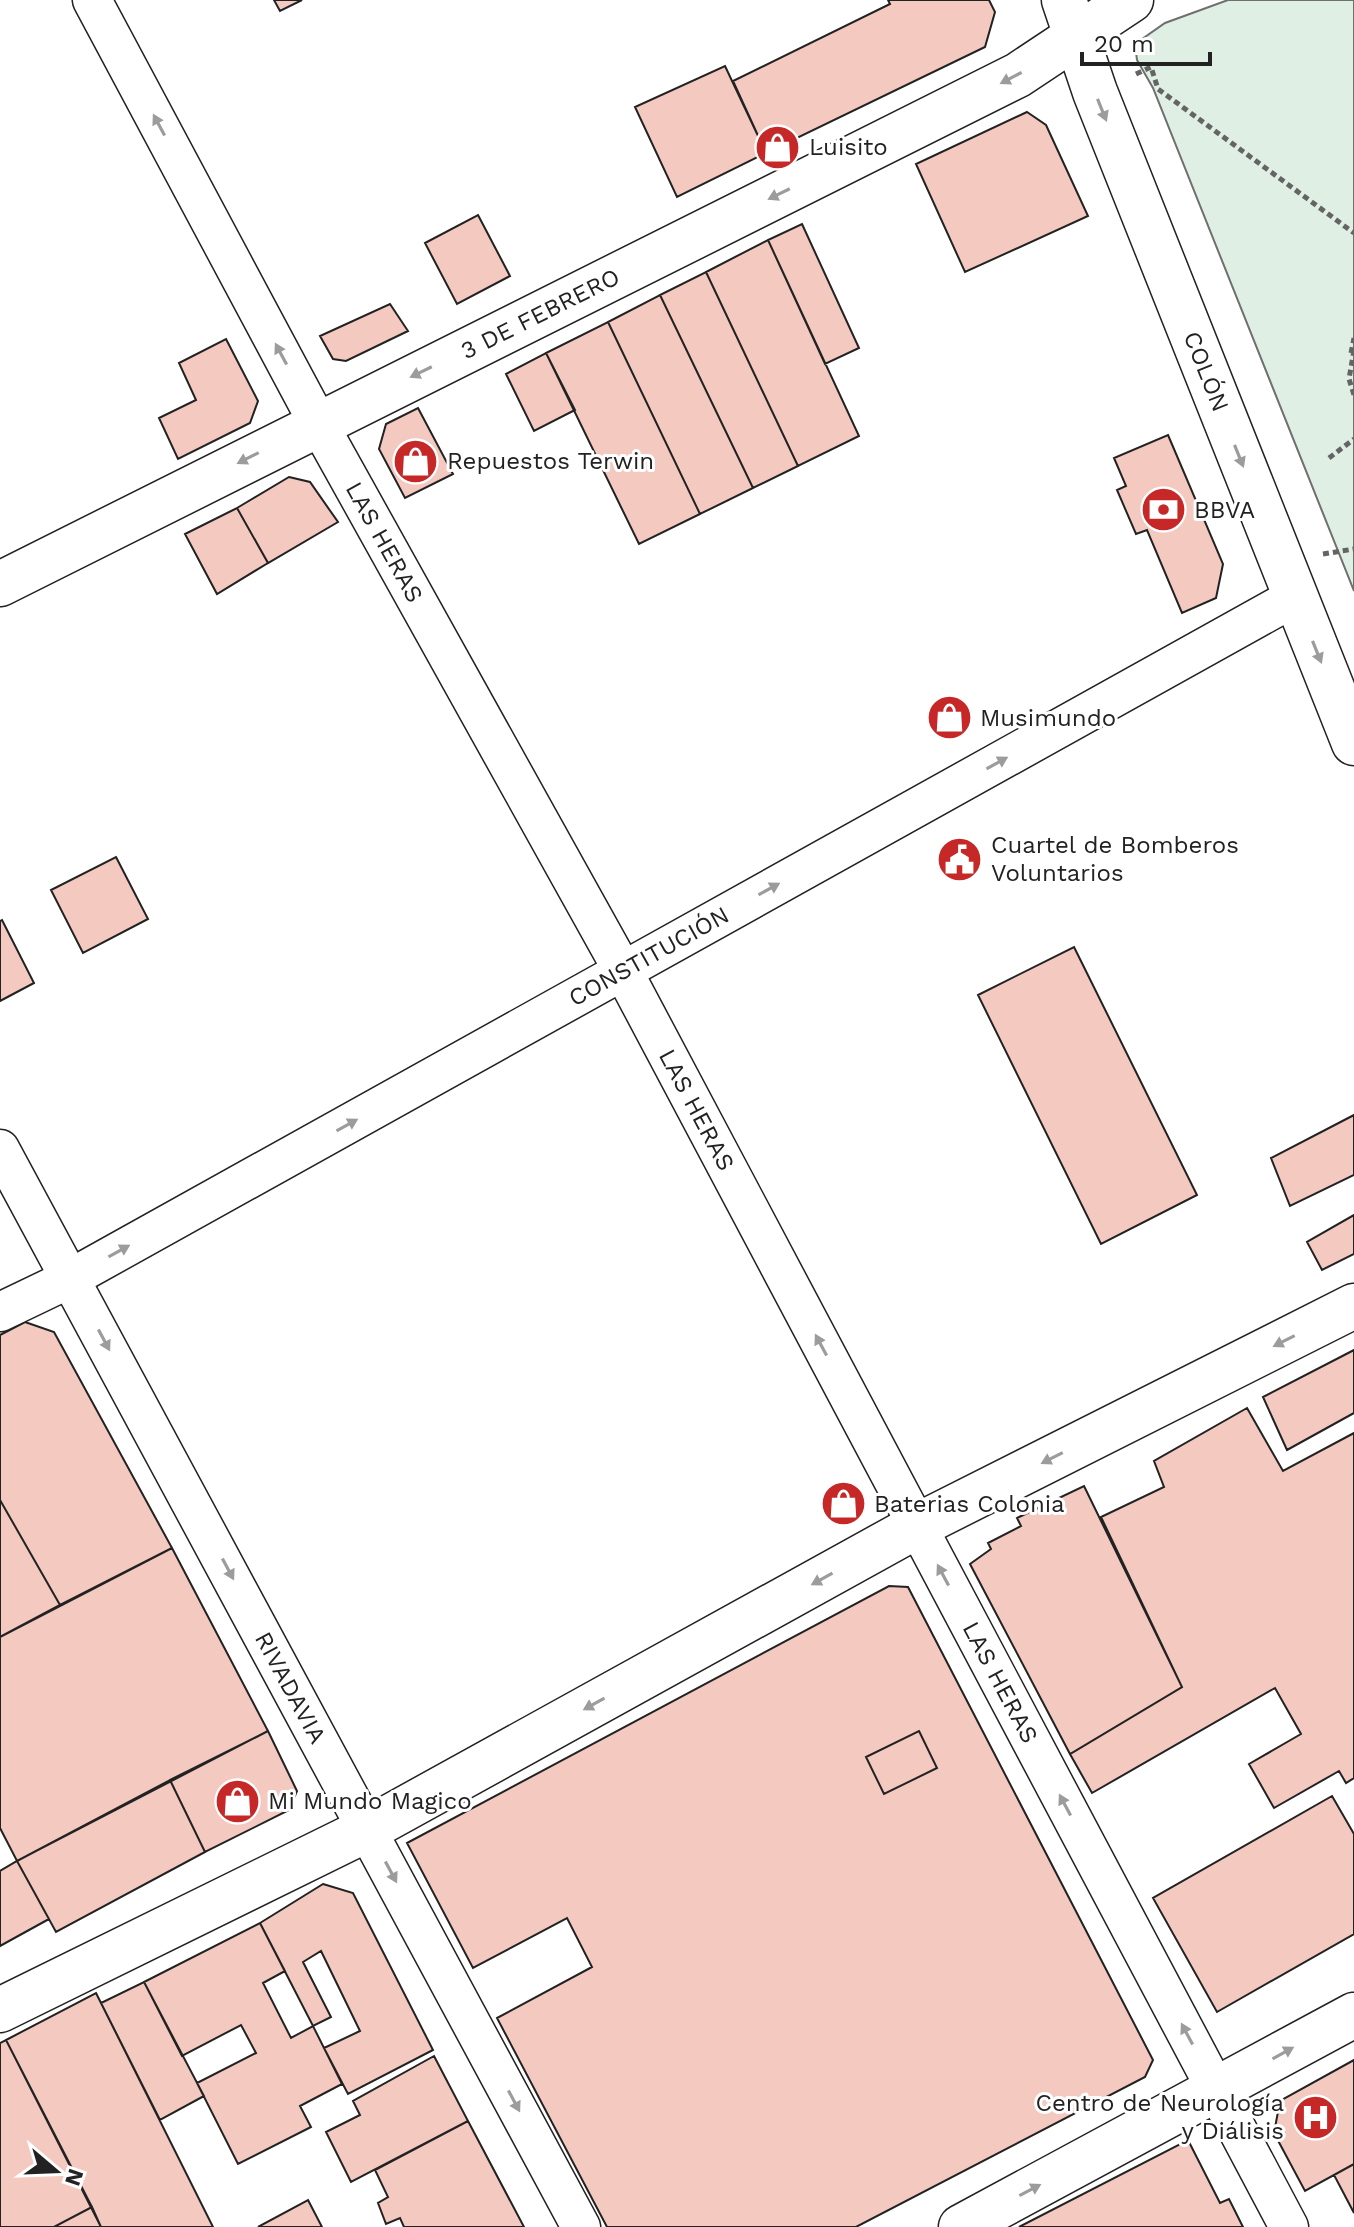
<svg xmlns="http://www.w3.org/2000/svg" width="1354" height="2227" viewBox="0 0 1354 2227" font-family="'Work Sans',sans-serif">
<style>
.green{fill:#e0efe3;stroke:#6f6f6f;stroke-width:2}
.building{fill:#f3c9c0;stroke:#222;stroke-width:2}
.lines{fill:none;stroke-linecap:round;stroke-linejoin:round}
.street-casing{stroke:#222;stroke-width:41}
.secondary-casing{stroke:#222;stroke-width:47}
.primary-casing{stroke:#222;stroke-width:47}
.path{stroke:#646464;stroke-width:5;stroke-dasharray:6 4;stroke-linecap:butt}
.street{stroke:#fff;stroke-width:38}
.secondary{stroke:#fff;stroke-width:44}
.primary{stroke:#fff;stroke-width:44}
.oneway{fill:#9c9c9c}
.labels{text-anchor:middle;stroke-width:6;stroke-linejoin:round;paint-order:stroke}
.poi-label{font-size:24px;fill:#222;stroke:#fff;text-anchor:start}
.street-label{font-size:24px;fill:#222;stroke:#fff}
</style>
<rect width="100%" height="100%" fill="#fff"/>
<path class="green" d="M 1228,0 L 1354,0 L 1354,591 L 1153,88 L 1137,60 L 1135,44 L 1165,23 Z"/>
<path class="building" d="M 274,0 L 302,0 L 280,11 Z
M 888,0 L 989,0 L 995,12 L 985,47 L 766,153 L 733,81 L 890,4 Z
M 725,66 L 766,153 L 677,197 L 635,107 Z
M 1027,112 L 1046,125 L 1088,216 L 965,272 L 916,164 Z
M 478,215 L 510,276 L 457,304 L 425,243 Z
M 802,224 L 859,348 L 825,364 L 768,240 Z
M 768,240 L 859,436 L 798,466 L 706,272 Z
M 706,272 L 798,466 L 753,488 L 660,295 Z
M 660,295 L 753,488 L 700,514 L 608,322 Z
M 390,304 L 408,331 L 346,361 L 333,359 L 320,336 Z
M 608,322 L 700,514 L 639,544 L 546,353 Z
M 226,339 L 258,401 L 250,423 L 178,459 L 159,418 L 196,400 L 179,363 Z
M 546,353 L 575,410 L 534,431 L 506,374 Z
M 418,408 L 453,474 L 405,498 L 379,449 L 386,424 Z
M 1168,435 L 1223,564 L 1216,598 L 1182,613 L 1147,530 L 1136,534 L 1117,490 L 1126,486 L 1114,458 Z
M 289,477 L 310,482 L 338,522 L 268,563 L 237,508 Z
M 237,508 L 268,563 L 217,594 L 185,534 Z
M 116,857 L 148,919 L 83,953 L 51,890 Z
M 2,920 L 34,983 L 0,1001 L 0,921 Z
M 1074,947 L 1197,1195 L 1101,1244 L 978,995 Z
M 1354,1115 L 1354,1175 L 1290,1206 L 1271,1158 Z
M 1354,1215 L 1354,1254 L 1322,1270 L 1307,1242 Z
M 25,1322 L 54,1332 L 172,1548 L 60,1605 L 0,1500 L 0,1335 Z
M 1354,1350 L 1354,1413 L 1287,1450 L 1263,1397 Z
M 1247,1408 L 1283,1471 L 1354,1433 L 1354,1778 L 1346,1783 L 1339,1771 L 1274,1808 L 1249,1764 L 1301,1734 L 1275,1688 L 1092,1793 L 1070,1754 L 1182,1687 L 1101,1517 L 1164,1487 L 1154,1461 Z
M 1084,1486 L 1182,1687 L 1070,1754 L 970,1564 L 991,1549 L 988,1543 L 1021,1526 L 1017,1518 Z
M 0,1500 L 60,1605 L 0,1637 Z
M 172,1548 L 268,1731 L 17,1861 L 0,1828 L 0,1637 Z
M 889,1586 L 908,1587 L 1153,2060 L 1145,2077 L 856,2227 L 607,2227 L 497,2018 L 592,1967 L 567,1918 L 473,1968 L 407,1843 Z
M 268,1731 L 297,1791 L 289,1810 L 205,1852 L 170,1780 Z
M 919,1731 L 937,1768 L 884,1794 L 866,1757 Z
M 170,1780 L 205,1852 L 56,1932 L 17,1861 Z
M 1332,1796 L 1354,1834 L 1354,1934 L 1217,2012 L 1153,1898 Z
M 17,1861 L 49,1919 L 0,1946 L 0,1871 Z
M 323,1884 L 353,1893 L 433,2050 L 348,2094 L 324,2048 L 360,2031 L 321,1951 L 303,1962 L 331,2017 L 313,2026 L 260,1923 Z
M 260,1923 L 285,1971 L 263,1983 L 291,2038 L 313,2026 L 342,2084 L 300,2106 L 311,2127 L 238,2164 L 197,2083 L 256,2053 L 241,2025 L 182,2056 L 144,1982 Z
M 144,1982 L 204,2096 L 160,2120 L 101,2003 Z
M 96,1993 L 213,2227 L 101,2227 L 6,2040 Z
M 6,2040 L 92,2207 L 54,2227 L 0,2227 L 0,2043 Z
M 434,2056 L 468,2121 L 351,2182 L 326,2132 L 360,2115 L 353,2101 Z
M 1354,2060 L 1354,2164 L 1305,2191 L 1274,2133 L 1280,2101 Z
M 468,2121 L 524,2227 L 404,2227 L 400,2218 L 386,2224 L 378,2203 L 388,2197 L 375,2170 Z
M 1188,2140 L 1220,2203 L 1229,2199 L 1243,2227 L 1019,2227 Z
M 1354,2164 L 1354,2213 L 1334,2175 Z
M 308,2200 L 322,2227 L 258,2227 Z
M 92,2207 L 101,2227 L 54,2227 Z"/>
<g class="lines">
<defs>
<g id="street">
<path id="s1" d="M 92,0 L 318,423 L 623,971 L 1289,2227"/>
<path id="s2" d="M 0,1149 L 581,2227"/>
<path id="s3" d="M 0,1312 L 71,1278 L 1295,597"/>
</g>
<g id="secondary">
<path id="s4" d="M 0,584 L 1018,75 L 1131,0"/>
<path d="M 0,2010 L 368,1829 L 917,1526 L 1354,1306"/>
<path d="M 961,2227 L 1354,2015"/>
</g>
<g id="primary">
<path id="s5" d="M 1064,0 L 1095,92 L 1354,743"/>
</g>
</defs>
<use href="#street" class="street-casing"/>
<use href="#secondary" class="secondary-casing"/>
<use href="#primary" class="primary-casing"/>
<path class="path" d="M 1136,74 L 1151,67 L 1158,89 L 1354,233
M 1354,350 L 1349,379 L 1354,395
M 1351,353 L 1354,338
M 1329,458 L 1354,439
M 1323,554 L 1354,549"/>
<use href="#street" class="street"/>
<use href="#secondary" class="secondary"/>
<use href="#primary" class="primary"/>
</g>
<defs><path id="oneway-solid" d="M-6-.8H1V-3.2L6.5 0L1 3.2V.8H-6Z" transform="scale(2)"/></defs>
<g class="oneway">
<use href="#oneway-solid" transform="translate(1011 78) rotate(152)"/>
<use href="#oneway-solid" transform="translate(1102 110) rotate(68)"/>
<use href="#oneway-solid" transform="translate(159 125) rotate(-118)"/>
<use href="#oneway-solid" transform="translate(779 194) rotate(154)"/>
<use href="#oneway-solid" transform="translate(281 354) rotate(-118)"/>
<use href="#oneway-solid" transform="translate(421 372) rotate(154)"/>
<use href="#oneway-solid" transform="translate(1239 456) rotate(68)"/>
<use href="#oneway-solid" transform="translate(248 458) rotate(153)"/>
<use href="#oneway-solid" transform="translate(1317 652) rotate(68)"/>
<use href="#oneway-solid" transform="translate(997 763) rotate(-29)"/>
<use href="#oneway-solid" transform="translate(769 889) rotate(-29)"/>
<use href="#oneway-solid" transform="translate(347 1125) rotate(-29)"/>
<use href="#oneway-solid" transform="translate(119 1251) rotate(-29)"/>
<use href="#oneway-solid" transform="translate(104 1340) rotate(62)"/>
<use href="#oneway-solid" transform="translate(1284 1341) rotate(153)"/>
<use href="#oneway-solid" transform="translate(821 1345) rotate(-118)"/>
<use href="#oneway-solid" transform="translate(1052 1458) rotate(153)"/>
<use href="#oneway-solid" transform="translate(228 1569) rotate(62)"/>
<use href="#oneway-solid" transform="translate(943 1575) rotate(-118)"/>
<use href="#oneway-solid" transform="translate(822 1579) rotate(151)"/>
<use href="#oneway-solid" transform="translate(594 1704) rotate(151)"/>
<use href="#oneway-solid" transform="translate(1065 1805) rotate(-118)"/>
<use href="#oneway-solid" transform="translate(391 1872) rotate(62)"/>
<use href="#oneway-solid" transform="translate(1187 2034) rotate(-118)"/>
<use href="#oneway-solid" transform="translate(1283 2053) rotate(-29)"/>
<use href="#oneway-solid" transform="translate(514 2101) rotate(62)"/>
<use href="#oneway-solid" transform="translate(1030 2190) rotate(-28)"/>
</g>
<defs>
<symbol id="shop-disc" viewBox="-11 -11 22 22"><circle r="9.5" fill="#c62828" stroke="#fff"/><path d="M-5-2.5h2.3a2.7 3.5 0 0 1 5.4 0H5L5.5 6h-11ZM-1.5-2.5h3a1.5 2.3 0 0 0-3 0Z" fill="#fff"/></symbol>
<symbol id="bank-disc" viewBox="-11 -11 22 22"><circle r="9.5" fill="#c62828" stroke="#fff"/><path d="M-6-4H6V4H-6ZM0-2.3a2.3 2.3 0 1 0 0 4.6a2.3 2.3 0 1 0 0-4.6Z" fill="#fff"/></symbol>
<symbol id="civic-disc" viewBox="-11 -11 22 22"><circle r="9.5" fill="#c62828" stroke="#fff"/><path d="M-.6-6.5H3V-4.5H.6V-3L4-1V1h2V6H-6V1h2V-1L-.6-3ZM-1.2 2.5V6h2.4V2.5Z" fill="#fff"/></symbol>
<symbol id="hospital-disc" viewBox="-11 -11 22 22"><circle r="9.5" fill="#c62828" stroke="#fff"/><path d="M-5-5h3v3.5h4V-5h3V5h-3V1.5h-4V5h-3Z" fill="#fff"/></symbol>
</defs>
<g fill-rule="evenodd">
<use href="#shop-disc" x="752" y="122" width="51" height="51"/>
<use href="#shop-disc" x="390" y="436" width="51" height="51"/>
<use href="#bank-disc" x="1138" y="484" width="51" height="51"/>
<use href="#shop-disc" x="924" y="692" width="51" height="51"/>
<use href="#civic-disc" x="934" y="834" width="51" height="51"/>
<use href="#shop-disc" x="818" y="1478" width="51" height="51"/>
<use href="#shop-disc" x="212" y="1776" width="51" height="51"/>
<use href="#hospital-disc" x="1290" y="2092" width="51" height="51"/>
</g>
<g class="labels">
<g class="poi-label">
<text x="809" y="155">Luisito</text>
<text x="447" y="469">Repuestos Terwin</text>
<text x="1194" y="518">BBVA</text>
<text x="980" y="726">Musimundo</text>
<text x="991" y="853">Cuartel de Bomberos<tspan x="991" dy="28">Voluntarios</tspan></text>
<text x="874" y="1512">Baterias Colonia</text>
<text x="268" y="1809">Mi Mundo Magico</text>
<text x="1284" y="2111" text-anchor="end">Centro de Neurología<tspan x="1284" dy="28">y Diálisis</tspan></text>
</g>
<g class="street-label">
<text dy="8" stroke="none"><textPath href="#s4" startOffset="604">3 DE FEBRERO</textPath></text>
<text dy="8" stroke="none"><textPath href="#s5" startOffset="398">COLÓN</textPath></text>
<text dy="8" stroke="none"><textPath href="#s1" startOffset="616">LAS HERAS</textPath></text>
<text dy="8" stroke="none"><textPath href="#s3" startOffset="740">CONSTITUCIÓN</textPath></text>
<text dy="8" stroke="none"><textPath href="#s1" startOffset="1264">LAS HERAS</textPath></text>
<text dy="8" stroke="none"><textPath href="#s1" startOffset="1912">LAS HERAS</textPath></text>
<text dy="8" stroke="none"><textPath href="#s2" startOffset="612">RIVADAVIA</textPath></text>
</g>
</g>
<g transform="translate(56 2171) rotate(109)" stroke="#ffffff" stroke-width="6" paint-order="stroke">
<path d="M0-6L14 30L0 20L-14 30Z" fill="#222222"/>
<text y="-12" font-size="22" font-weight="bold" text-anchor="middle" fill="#222222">N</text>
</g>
<path d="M1082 52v12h128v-12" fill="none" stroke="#222222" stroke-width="4"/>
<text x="1094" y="52" font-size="24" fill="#222222" stroke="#ffffff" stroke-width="6" paint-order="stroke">20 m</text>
</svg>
